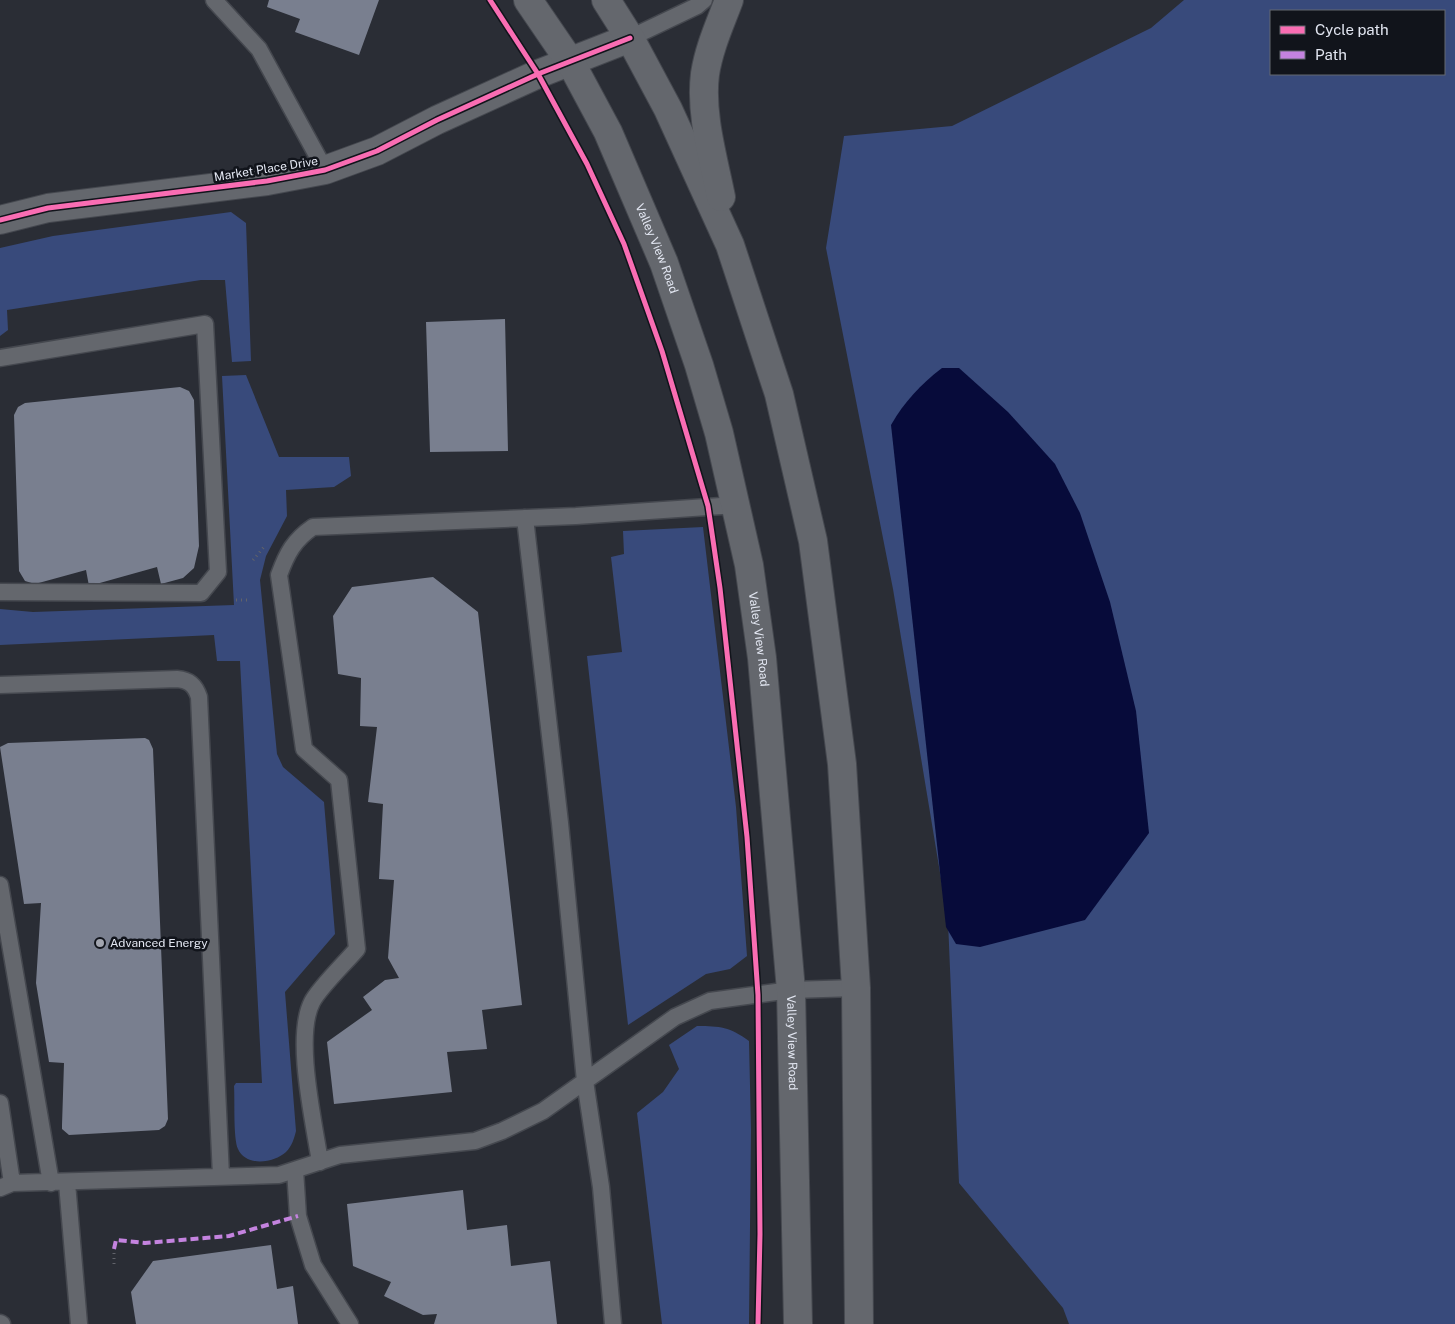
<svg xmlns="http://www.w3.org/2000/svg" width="1455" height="1324" viewBox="0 0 1455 1324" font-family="'Public Sans',sans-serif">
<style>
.green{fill:#384a7b;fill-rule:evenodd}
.water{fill:#070b3a}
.building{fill:#797f8f}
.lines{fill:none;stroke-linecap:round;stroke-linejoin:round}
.service-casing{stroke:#45484f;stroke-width:19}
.minor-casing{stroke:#45484f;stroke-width:30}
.secondary-casing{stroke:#45484f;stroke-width:30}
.path{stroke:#61636a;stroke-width:3;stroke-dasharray:1 4;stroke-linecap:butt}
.service{stroke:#64676d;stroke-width:16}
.minor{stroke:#64676d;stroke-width:28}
.secondary{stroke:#64676d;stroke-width:28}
.quiet{stroke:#c483df;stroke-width:4;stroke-dasharray:8 4;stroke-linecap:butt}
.cycleway-casing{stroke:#11141b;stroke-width:8}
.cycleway{stroke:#f96db3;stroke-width:5}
.poi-dot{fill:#a2a5af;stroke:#11141b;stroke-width:2}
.labels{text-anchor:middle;stroke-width:5;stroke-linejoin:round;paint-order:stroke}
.street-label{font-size:12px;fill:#e2e6f1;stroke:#11141b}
.poi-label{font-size:12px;fill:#e2e6f1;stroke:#11141b;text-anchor:start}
</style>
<rect width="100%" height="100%" fill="#2a2d35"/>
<path class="green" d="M 1184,0 L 1455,0 L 1455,1324 L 1069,1324 L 1063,1308 L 959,1183 L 948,921 L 893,589 L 826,248 L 844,136 L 952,126 L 1151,28 ZM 1271,11 L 1444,11 L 1444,74 L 1271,74 Z
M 231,212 L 246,223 L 251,361 L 232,362 L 225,280 L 201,280 L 7,310 L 8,330 L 0,336 L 0,248 L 53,236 Z
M 246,375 L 279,457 L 349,457 L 351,476 L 334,487 L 286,490 L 287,516 L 266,556 L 260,580 L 277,754 L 283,767 L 324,802 L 335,934 L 285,992 L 296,1131 C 294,1139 292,1146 286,1152 C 274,1163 246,1167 238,1149 C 233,1138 235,1100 234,1086 L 236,1083 L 262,1083 L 240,661 L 217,661 L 214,635 L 0,645 L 0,609 L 33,612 L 234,605 L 222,376 Z
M 703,527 L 736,807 L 747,956 L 730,969 L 706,974 L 628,1025 L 587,656 L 622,652 L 611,557 L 624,554 L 623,531 Z
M 697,1026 C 720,1026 730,1027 749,1041 L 751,1130 L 749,1324 L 662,1324 L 637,1113 L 663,1092 L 679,1069 L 669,1045 Z"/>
<path class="water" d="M 942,368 L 959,368 L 1008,412 L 1055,464 L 1080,513 L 1110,602 L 1136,711 L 1149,833 L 1085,920 L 980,947 L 956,944 L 946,927 L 891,425 C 905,401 920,385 942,368 Z"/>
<path class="building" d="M 269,0 L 379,0 L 359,55 L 295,32 L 300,19 L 267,7 Z
M 505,319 L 508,451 L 430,452 L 426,322 Z
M 180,387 L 189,391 L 194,400 L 199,546 L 194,568 L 183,578 L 161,584 L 157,567 L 89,586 L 86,570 L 35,584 L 25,581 L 19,571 L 14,415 L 18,407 L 25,403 Z
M 433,577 L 478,612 L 522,1005 L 482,1010 L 487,1049 L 447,1052 L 452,1092 L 334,1104 L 327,1042 L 372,1010 L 363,997 L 385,980 L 399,978 L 388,958 L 394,880 L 379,879 L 383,804 L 368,802 L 377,727 L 360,726 L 361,678 L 338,674 L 333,616 L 352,587 Z
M 145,738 L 149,740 L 153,749 L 168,1119 L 165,1126 L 159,1130 L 69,1135 L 62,1129 L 62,1125 L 64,1063 L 49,1062 L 36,983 L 41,903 L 24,904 L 0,747 L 8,743 Z
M 463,1190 L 467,1230 L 507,1225 L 511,1266 L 550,1261 L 557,1324 L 434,1324 L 437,1314 L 423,1315 L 384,1296 L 391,1282 L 353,1266 L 347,1204 Z
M 271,1245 L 277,1289 L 293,1286 L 298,1324 L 136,1324 L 131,1292 L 153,1261 Z"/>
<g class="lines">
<defs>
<path id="service" d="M 214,0 L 259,49 L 325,170
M 630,38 L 697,6 L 704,0
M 0,358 L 205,324 L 218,572 L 201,593 L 0,592
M 525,518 L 560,823 L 585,1081 L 601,1187 L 613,1324
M 0,685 L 177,679 C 189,680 195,685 199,697 L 221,1176
M 0,885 L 51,1183
M 0,1103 L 12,1183
M 320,1162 C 314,1122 294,1037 312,1002 C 319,988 346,962 357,949 L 339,780 L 304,749 L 279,575 C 287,553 294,540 313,527 L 576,516 L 736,505
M 295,1170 L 298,1216 L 313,1265 L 350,1324
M 67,1183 L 79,1324
M 0,1188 L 12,1183 L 279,1175 L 340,1155 L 475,1141 L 502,1131 L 543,1111 L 675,1017 L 710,1001 L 791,990 L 856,988
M 0,1323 L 2,1324"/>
<path id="minor" d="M 0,220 L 48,208 L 267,181 L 325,170 L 377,151 L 437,120 L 538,74 L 630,38"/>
<g id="secondary">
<path id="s1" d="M 528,0 L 571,63 L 608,132 L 664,263 L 699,365 L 719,433 L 749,565 L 762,658 L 791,990 L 798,1324"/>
<path d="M 606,0 L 630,38 L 668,109 L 730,245 L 779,394 L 813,541 L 842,764 L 856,988 L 859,1324"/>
<path d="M 721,197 C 713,157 700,114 705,74 C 709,48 720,24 729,0"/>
</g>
</defs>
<use href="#service" class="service-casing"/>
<use href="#minor" class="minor-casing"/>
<use href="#secondary" class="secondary-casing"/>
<path class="path" d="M 253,560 L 264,547
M 236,600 L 250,600
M 114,1264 L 114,1249"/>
<use href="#service" class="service"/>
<use href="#minor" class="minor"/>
<use href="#secondary" class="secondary"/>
<path class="quiet" d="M 114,1249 L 116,1240 L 145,1243 L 229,1236 L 298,1216"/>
<defs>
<path id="cycleway" d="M 490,0 L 538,74 L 587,164 L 624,244 L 662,351 L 708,506 L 720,588 L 747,837 L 758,995 L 760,1234 L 758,1324
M 0,220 L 48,208 L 267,181 L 325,170 L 377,151 L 437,120 L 538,74 L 630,38"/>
</defs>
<use href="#cycleway" class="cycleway-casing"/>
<use href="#cycleway" class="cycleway"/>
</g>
<circle class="poi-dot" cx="100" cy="943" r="5"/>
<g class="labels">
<g class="street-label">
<text transform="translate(266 169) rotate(-9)" y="4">Market Place Drive</text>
<text dy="4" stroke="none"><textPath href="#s1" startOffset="281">Valley View Road</textPath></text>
<text dy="4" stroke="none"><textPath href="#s1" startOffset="686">Valley View Road</textPath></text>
<text dy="4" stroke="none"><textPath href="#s1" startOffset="1091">Valley View Road</textPath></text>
</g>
<g class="poi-label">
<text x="110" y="947">Advanced Energy</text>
</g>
</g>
<rect x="1270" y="10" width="175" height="65" fill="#11141b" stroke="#656871"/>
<rect x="1280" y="26" width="25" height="8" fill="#f96db3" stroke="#656871"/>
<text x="1315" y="35" font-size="15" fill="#e2e6f1">Cycle path</text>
<rect x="1280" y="51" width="25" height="8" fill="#c483df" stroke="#656871"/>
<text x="1315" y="60" font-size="15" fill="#e2e6f1">Path</text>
</svg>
